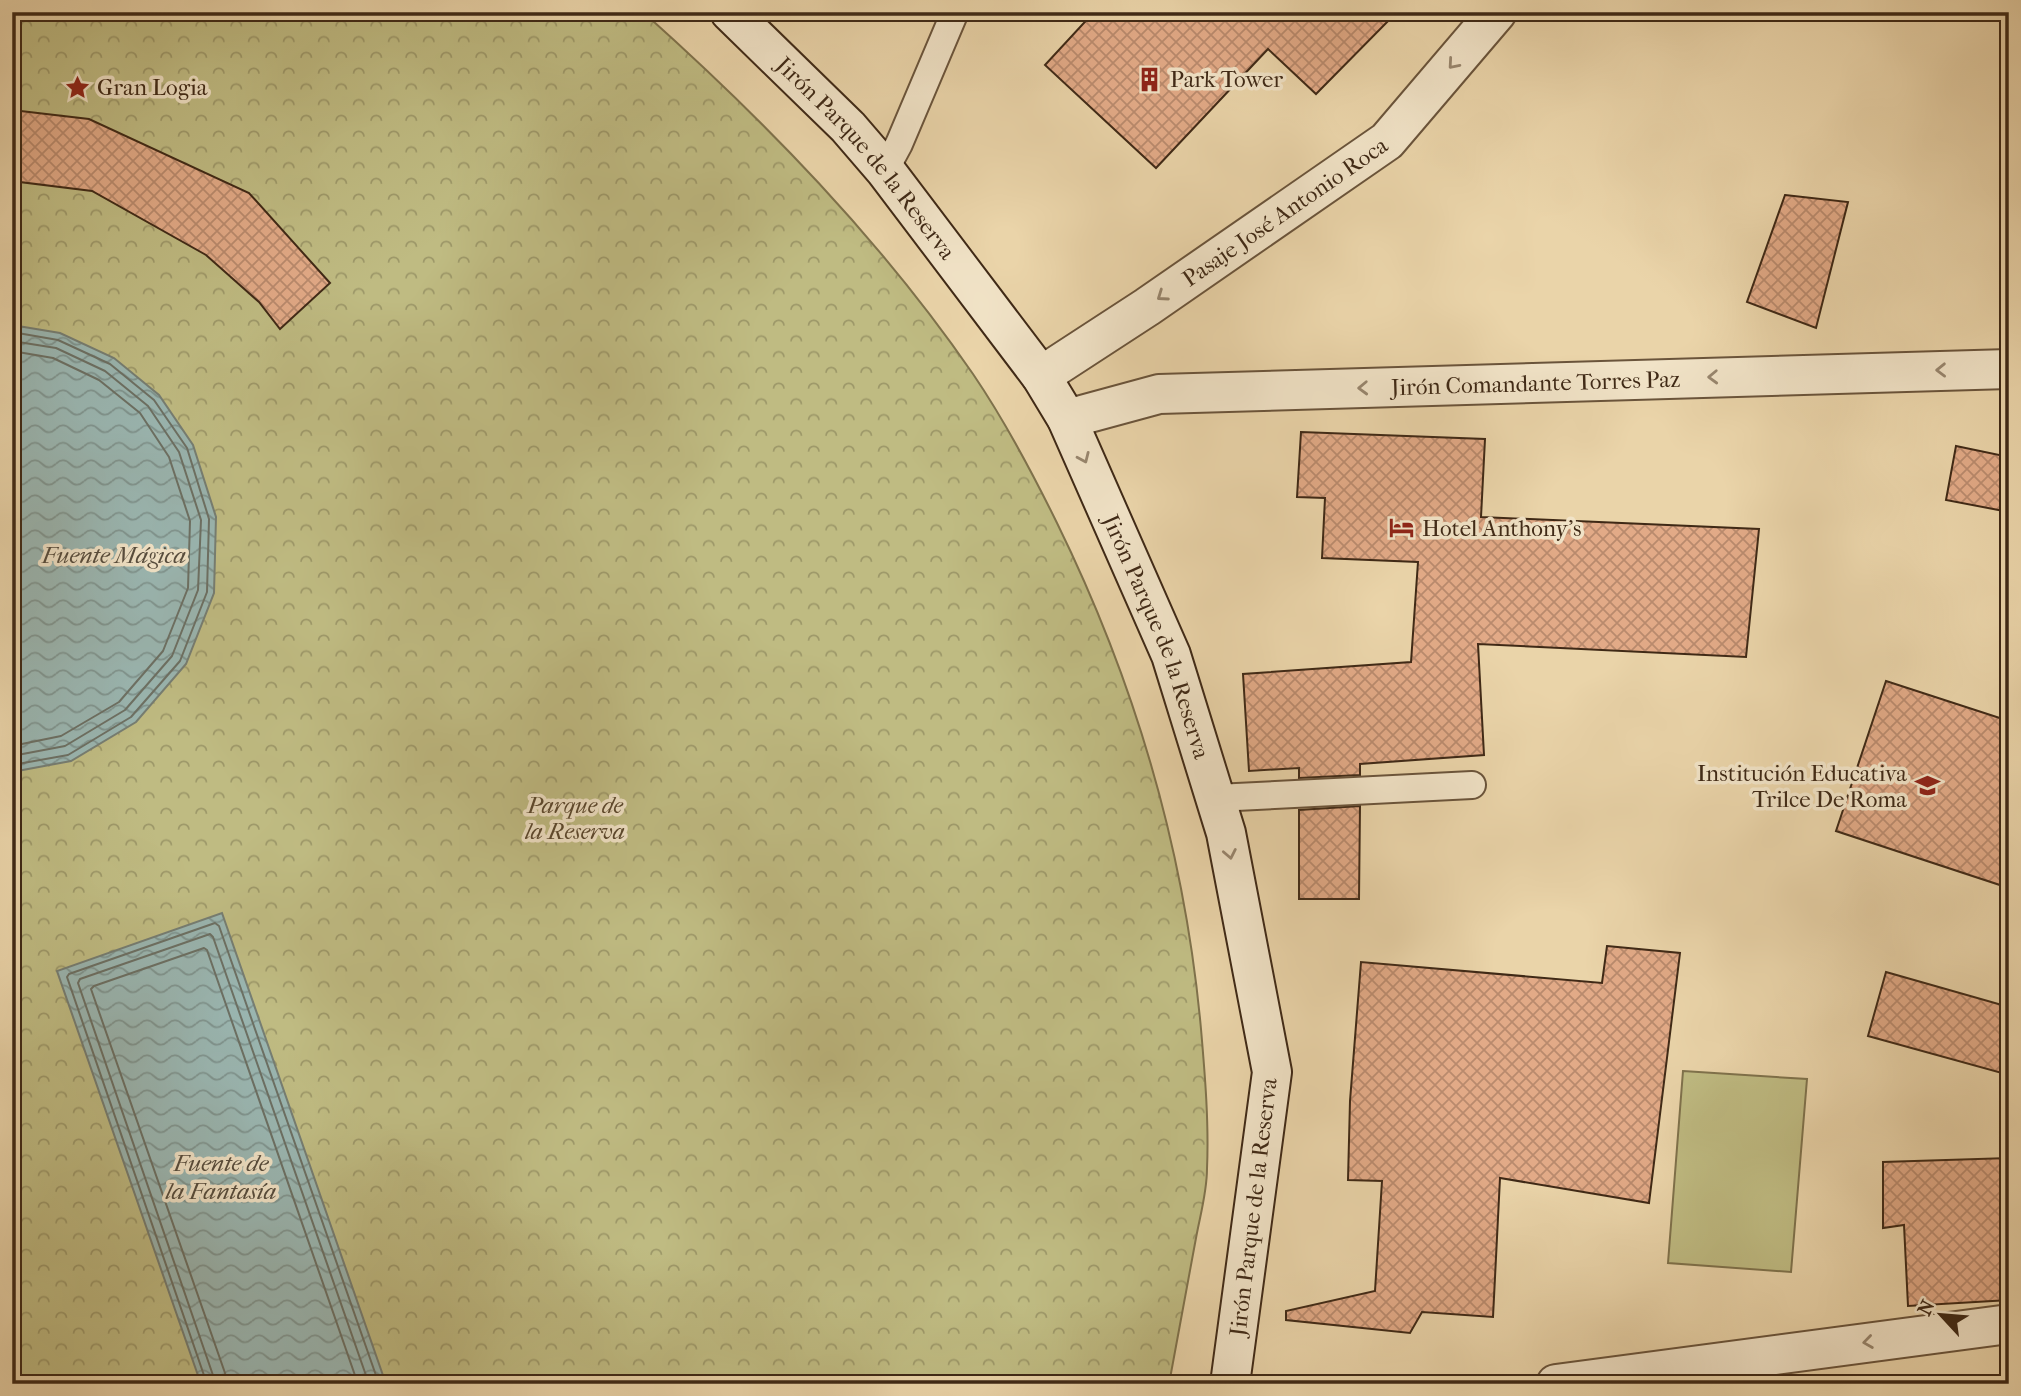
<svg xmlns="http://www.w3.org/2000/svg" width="2021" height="1396" viewBox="0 0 2021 1396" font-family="'IM FELL French Canon',serif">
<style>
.park{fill:url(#park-crowns);stroke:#7f724c;stroke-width:2}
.pitch{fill:#bfbb82;stroke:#7f724c;stroke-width:2}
.water{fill:url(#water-waves);stroke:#767e73;stroke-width:2}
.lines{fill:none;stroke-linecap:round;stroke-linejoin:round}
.shore{stroke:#6c7064;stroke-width:2}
.building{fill:url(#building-cross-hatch);stroke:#3f2916;stroke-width:2}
.lane-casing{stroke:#6a543b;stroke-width:30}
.street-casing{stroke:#6a543b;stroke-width:42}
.secondary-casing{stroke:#3f2916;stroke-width:42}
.lane{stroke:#f1e3c7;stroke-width:26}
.street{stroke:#f1e3c7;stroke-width:38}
.secondary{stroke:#f1e3c7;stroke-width:38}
.oneway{stroke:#98866e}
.labels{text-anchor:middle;stroke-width:7;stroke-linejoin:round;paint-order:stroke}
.poi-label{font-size:23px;fill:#3f2916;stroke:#f1e3c7;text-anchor:start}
.street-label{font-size:23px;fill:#3f2916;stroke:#f1e3c7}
.park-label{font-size:23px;font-style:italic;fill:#59462c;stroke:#f1e3c7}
.water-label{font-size:24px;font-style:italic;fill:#564c3d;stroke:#f1e3c7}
</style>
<defs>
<pattern id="park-crowns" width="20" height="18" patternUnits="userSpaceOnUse" patternTransform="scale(1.75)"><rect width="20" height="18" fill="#bfbb82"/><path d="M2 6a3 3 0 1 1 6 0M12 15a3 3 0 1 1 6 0" fill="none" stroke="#9d9869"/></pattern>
<pattern id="water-waves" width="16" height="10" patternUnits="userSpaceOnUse" patternTransform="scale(1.75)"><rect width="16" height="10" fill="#9ab6b1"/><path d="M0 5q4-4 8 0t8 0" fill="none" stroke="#7f948f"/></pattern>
<pattern id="building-cross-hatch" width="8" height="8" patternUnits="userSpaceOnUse" patternTransform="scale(1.75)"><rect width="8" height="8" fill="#e2aa87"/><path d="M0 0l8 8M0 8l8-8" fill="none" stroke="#b98a6d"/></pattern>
</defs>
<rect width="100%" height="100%" fill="#ead4a9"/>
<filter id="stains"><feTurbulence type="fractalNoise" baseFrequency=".00286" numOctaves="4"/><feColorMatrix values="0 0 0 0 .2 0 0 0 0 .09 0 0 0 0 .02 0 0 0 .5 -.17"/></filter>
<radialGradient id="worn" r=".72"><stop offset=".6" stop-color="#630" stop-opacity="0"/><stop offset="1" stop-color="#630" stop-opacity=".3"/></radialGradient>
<path class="park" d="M 12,12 L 643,12 C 765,121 880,239 973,374 C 1005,421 1032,472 1057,523 C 1135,682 1185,853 1201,1029 C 1205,1075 1209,1123 1207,1169 C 1207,1192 1200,1216 1196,1238 C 1187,1287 1178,1335 1169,1384 L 12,1384 Z"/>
<path class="pitch" d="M 1683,1071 L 1807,1079 L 1791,1272 L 1668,1263 Z"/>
<path class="water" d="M 12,325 L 60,333 L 114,358 L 159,395 L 193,445 L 216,517 L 214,593 L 186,664 L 136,722 L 71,761 L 12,772 Z
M 222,913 L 386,1384 L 201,1384 L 57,971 Z"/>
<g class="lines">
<path class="shore" d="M 12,332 L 58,340 L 110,364 L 154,400 L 187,448 L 209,519 L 207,592 L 180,661 L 131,717 L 68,755 L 12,765
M 12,341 L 56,348 L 105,371 L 148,406 L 179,452 L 201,520 L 198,590 L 172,656 L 125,710 L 65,746 L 12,756
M 12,351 L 53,358 L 99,380 L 140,413 L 169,457 L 190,521 L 188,588 L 163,651 L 119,702 L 61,736 L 12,746
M 207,1384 L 67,977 L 69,974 L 215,923 L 219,926 L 379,1384
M 216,1384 L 78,983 L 80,979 L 210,934 L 213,937 L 369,1384
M 226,1384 L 225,1373 L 91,989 L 94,986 L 204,948 L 207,950 L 358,1384"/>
</g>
<path class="building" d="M 1094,12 L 1397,12 L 1316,94 L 1268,49 L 1156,168 L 1045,65 Z
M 12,110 L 89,119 L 249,193 L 330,283 L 280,329 L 259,302 L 206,255 L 92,191 L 12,181 Z
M 1785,195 L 1848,202 L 1816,328 L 1747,302 Z
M 1301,432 L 1485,439 L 1481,517 L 1759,529 L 1746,657 L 1478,644 L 1484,755 L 1360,764 L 1360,775 L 1299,778 L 1299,768 L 1249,771 L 1243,674 L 1411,662 L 1418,562 L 1322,558 L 1325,498 L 1297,497 Z
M 1956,446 L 2009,457 L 2009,512 L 1946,500 Z
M 1886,681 L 2009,721 L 2009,888 L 1836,831 Z
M 1360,806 L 1359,899 L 1299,899 L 1299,810 Z
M 1607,946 L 1680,953 L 1649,1203 L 1500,1178 L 1493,1317 L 1422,1312 L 1410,1333 L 1286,1320 L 1286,1311 L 1375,1291 L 1382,1181 L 1348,1180 L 1350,1101 L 1361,962 L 1602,983 Z
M 1886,972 L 2009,1007 L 2009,1075 L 1868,1036 Z
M 2009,1158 L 2009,1213 L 2004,1214 L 2009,1300 L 1908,1306 L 1904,1225 L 1883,1228 L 1883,1162 Z"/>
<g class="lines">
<defs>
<path id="lane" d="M 885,170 L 899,144 L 955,12
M 1216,798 L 1472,785"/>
<g id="street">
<path id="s1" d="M 1041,376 L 1147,307 L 1387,141 L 1497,12"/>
<path id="s2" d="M 1067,419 L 1159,394 L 2009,369"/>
<path d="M 1556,1384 L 2009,1324"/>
</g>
<g id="secondary">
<path id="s3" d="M 730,12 L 848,127 L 885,170 L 1041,376 L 1067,419 L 1171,655 L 1226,833 L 1272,1072 L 1230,1384"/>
</g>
</defs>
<use href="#lane" class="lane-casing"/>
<use href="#street" class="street-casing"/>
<use href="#secondary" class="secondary-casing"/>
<use href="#lane" class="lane"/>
<use href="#street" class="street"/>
<use href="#secondary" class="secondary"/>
</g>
<defs><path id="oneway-chevron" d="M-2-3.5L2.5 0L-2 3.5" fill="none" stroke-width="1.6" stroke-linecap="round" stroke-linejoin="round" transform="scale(1.75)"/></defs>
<g class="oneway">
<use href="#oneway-chevron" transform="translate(1453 64) rotate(131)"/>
<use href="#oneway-chevron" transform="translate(1162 296) rotate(145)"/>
<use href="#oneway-chevron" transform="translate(1941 370) rotate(179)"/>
<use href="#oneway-chevron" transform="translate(1713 377) rotate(178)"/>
<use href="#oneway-chevron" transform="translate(1363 388) rotate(178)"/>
<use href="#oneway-chevron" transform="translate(1084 458) rotate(66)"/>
<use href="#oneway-chevron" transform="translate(1230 854) rotate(79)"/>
<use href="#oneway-chevron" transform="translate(1868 1342) rotate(172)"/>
</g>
<defs>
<symbol id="building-bare" viewBox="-9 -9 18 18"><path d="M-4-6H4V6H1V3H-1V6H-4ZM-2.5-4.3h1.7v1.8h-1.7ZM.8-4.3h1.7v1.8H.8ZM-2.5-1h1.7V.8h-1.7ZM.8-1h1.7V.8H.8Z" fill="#8f2418" stroke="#f1e3c7" stroke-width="2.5" paint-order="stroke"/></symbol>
<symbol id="sight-bare" viewBox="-9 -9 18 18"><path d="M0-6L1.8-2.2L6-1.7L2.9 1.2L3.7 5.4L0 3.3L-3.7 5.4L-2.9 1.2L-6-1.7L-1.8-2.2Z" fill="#8f2418" stroke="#f1e3c7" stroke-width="2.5" paint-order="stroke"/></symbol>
<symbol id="hotel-bare" viewBox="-9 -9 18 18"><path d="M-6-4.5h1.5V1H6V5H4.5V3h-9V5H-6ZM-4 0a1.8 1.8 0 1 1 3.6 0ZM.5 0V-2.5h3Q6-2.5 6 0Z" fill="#8f2418" stroke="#f1e3c7" stroke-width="2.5" paint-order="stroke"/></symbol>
<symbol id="school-bare" viewBox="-9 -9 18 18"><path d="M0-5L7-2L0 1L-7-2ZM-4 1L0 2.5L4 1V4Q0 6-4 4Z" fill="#8f2418" stroke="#f1e3c7" stroke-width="2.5" paint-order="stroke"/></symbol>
</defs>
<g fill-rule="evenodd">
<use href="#building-bare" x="1132" y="62" width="35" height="35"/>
<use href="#sight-bare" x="60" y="70" width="35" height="35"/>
<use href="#hotel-bare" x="1384" y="510" width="35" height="35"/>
<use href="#school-bare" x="1910" y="768" width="35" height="35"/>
</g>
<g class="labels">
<g class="poi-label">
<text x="1170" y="87">Park Tower</text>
<text x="97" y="95">Gran Logia</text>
<text x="1422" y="536">Hotel Anthony's</text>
<text x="1907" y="781" text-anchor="end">Institución Educativa<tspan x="1907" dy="26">Trilce De Roma</tspan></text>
</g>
<g class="street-label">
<text dy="8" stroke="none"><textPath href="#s3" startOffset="200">Jirón Parque de la Reserva</textPath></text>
<text dy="8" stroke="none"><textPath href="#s1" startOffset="294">Pasaje José Antonio Roca</textPath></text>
<text dy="8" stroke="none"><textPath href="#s2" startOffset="472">Jirón Comandante Torres Paz</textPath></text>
<text dy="8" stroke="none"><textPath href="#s3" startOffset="766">Jirón Parque de la Reserva</textPath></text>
<text transform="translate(1253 1207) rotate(-83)" y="8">Jirón Parque de la Reserva</text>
</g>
<g class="park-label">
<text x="575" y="813">Parque de<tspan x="575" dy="26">la Reserva</tspan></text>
</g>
<g class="water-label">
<text x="114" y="563">Fuente Mágica</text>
<text x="221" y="1171">Fuente de<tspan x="221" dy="28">la Fantasía</tspan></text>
</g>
</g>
<rect width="2021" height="1396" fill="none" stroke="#ead4a9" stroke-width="42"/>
<rect x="14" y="14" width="1993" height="1368" fill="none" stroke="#3f2916" stroke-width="3.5"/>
<rect x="21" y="21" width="1979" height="1354" fill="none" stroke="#3f2916" stroke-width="2"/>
<g transform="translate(1941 1315) rotate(296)" stroke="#f1e3c7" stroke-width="5" paint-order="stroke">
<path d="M0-5L12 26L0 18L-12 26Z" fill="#3f2916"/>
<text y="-10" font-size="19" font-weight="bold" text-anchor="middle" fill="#3f2916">N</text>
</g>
<rect width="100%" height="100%" filter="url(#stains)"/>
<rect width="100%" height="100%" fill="url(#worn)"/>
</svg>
